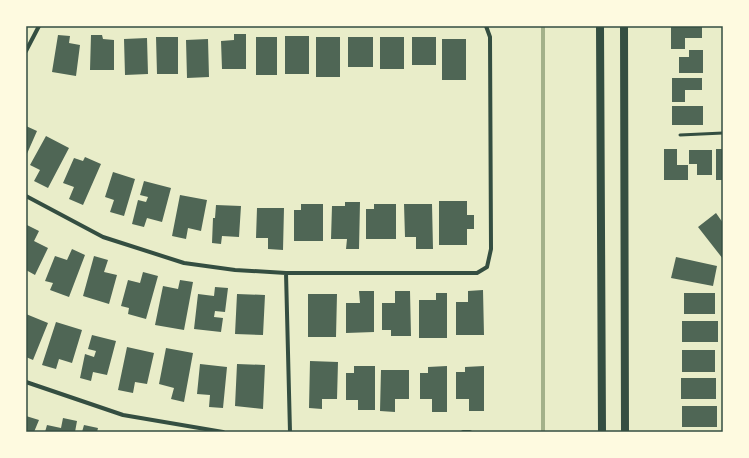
<svg xmlns="http://www.w3.org/2000/svg" width="749" height="458" viewBox="0 0 749 458" font-family="'Source Sans 3',sans-serif">
<style>
.lines{fill:none;stroke-linecap:round;stroke-linejoin:round}
.stream{stroke:#a3b18a;stroke-width:4}
.building{fill:#4f6655}
.service{stroke:#344e41;stroke-width:3}
.minor{stroke:#344e41;stroke-width:4}
.secondary{stroke:#344e41;stroke-width:8}
.neatline{fill:none;stroke:#344e41;stroke-width:1.5}
</style>
<rect width="100%" height="100%" fill="#e9edc9"/>
<g class="lines">
<path class="stream" d="M 543,432 L 543,26"/>
</g>
<path class="building" d="M 671,26 L 702,26 L 702,38 L 685,38 L 685,49 L 671,49 Z
M 234,34 L 246,34 L 246,69 L 222,69 L 221,41 L 234,40 Z
M 58,35 L 70,36 L 69,43 L 80,45 L 76,76 L 52,72 Z
M 91,35 L 102,35 L 103,39 L 114,40 L 114,70 L 90,70 Z
M 285,36 L 309,36 L 309,74 L 285,74 Z
M 156,37 L 178,37 L 178,74 L 157,74 Z
M 256,37 L 277,37 L 277,75 L 256,75 Z
M 316,37 L 340,37 L 340,77 L 316,77 Z
M 348,37 L 373,37 L 373,67 L 348,67 Z
M 380,37 L 404,37 L 404,69 L 380,69 Z
M 412,37 L 436,37 L 436,65 L 412,65 Z
M 147,38 L 148,74 L 125,75 L 124,39 Z
M 208,39 L 209,77 L 187,78 L 186,40 Z
M 442,39 L 466,39 L 466,80 L 442,80 Z
M 689,50 L 703,50 L 703,73 L 679,73 L 679,57 L 689,57 Z
M 672,78 L 702,78 L 702,90 L 685,90 L 685,102 L 672,102 Z
M 672,106 L 703,106 L 703,125 L 672,125 Z
M 26,126 L 37,131 L 26,156 Z
M 46,136 L 69,148 L 48,188 L 34,181 L 40,170 L 30,165 Z
M 664,149 L 677,149 L 677,165 L 688,165 L 688,180 L 664,180 Z
M 716,149 L 723,149 L 723,180 L 716,180 Z
M 689,150 L 712,150 L 712,175 L 697,175 L 697,164 L 689,164 Z
M 85,157 L 101,164 L 83,205 L 69,199 L 74,187 L 63,183 L 74,158 L 83,161 Z
M 113,172 L 135,179 L 124,216 L 110,212 L 114,200 L 105,197 Z
M 144,181 L 171,188 L 162,222 L 147,218 L 144,227 L 132,224 L 138,200 L 146,202 L 148,197 L 140,195 Z
M 180,195 L 207,200 L 201,231 L 188,228 L 186,239 L 172,236 Z
M 439,201 L 467,201 L 467,215 L 474,215 L 474,229 L 467,229 L 467,245 L 439,245 Z
M 345,202 L 360,202 L 359,249 L 346,249 L 347,239 L 331,239 L 332,206 L 345,206 Z
M 301,204 L 323,204 L 323,241 L 294,241 L 294,210 L 301,210 Z
M 374,204 L 396,204 L 396,239 L 366,239 L 366,209 L 374,209 Z
M 404,204 L 432,204 L 433,249 L 416,249 L 416,237 L 405,237 Z
M 216,205 L 241,206 L 239,237 L 222,236 L 221,244 L 212,243 L 213,218 L 215,218 Z
M 257,208 L 284,208 L 283,250 L 268,249 L 268,238 L 256,238 Z
M 716,213 L 723,223 L 723,259 L 698,227 Z
M 27,225 L 39,231 L 34,241 L 48,248 L 35,275 L 26,270 Z
M 72,249 L 85,255 L 69,297 L 50,290 L 53,283 L 45,281 L 55,256 L 67,260 Z
M 94,256 L 108,260 L 104,272 L 117,275 L 109,304 L 83,296 Z
M 676,257 L 717,266 L 713,286 L 671,278 Z
M 143,272 L 158,276 L 146,319 L 128,314 L 129,308 L 121,306 L 128,280 L 140,283 Z
M 180,280 L 193,282 L 184,330 L 155,325 L 163,286 L 178,289 Z
M 215,287 L 228,288 L 225,312 L 215,311 L 214,317 L 223,318 L 221,332 L 194,329 L 198,294 L 214,296 Z
M 483,290 L 484,335 L 456,335 L 456,302 L 468,302 L 468,291 Z
M 359,291 L 374,291 L 374,332 L 346,333 L 346,303 L 360,303 Z
M 395,291 L 410,291 L 411,336 L 391,336 L 391,330 L 382,330 L 382,303 L 395,303 Z
M 436,293 L 447,293 L 447,338 L 419,338 L 419,300 L 436,300 Z
M 684,293 L 715,293 L 715,314 L 684,314 Z
M 237,294 L 265,295 L 263,335 L 235,334 Z
M 308,294 L 337,294 L 336,337 L 308,337 Z
M 26,314 L 48,323 L 33,360 L 26,357 Z
M 682,321 L 718,321 L 718,342 L 682,342 Z
M 56,322 L 82,330 L 72,363 L 59,359 L 56,369 L 42,365 Z
M 92,335 L 116,341 L 107,375 L 93,372 L 91,381 L 80,378 L 85,354 L 94,357 L 96,351 L 88,349 Z
M 127,347 L 154,353 L 147,384 L 135,382 L 133,393 L 118,390 Z
M 166,348 L 193,353 L 184,402 L 171,399 L 174,388 L 159,384 Z
M 682,350 L 715,350 L 715,372 L 682,372 Z
M 310,361 L 338,362 L 337,399 L 322,399 L 322,409 L 309,408 Z
M 200,364 L 227,367 L 223,408 L 209,407 L 210,395 L 197,394 Z
M 237,364 L 265,365 L 263,409 L 235,406 Z
M 354,366 L 375,366 L 375,410 L 358,410 L 358,400 L 346,400 L 346,373 L 354,373 Z
M 447,366 L 447,412 L 432,412 L 432,399 L 420,399 L 420,373 L 428,373 L 428,367 Z
M 484,366 L 484,411 L 469,411 L 469,399 L 456,399 L 456,372 L 465,372 L 465,367 Z
M 381,370 L 409,370 L 409,399 L 395,399 L 395,412 L 380,411 Z
M 681,378 L 716,378 L 716,399 L 681,399 Z
M 682,406 L 717,406 L 717,427 L 682,427 Z
M 26,416 L 39,420 L 34,432 L 26,432 Z
M 63,418 L 77,421 L 75,432 L 45,432 L 47,425 L 61,428 Z
M 84,425 L 98,428 L 97,432 L 82,432 Z"/>
<g class="lines">
<path class="service" d="M 680,135 L 723,133"/>
<path class="minor" d="M 26,51 L 39,26
M 26,196 L 103,237 L 184,263 L 235,270 L 286,273 L 477,273 L 487,267 L 491,249 L 490,37 L 486,26
M 286,273 L 290,432
M 26,382 L 123,415 L 223,432
M 463,432 L 470,432"/>
<path class="secondary" d="M 600,26 L 602,432
M 624,26 L 625,432"/>
</g>
<rect width="749" height="458" fill="none" stroke="#fefae0" stroke-width="54"/>
<rect x="27" y="27" width="695" height="404" class="neatline"/>
</svg>
